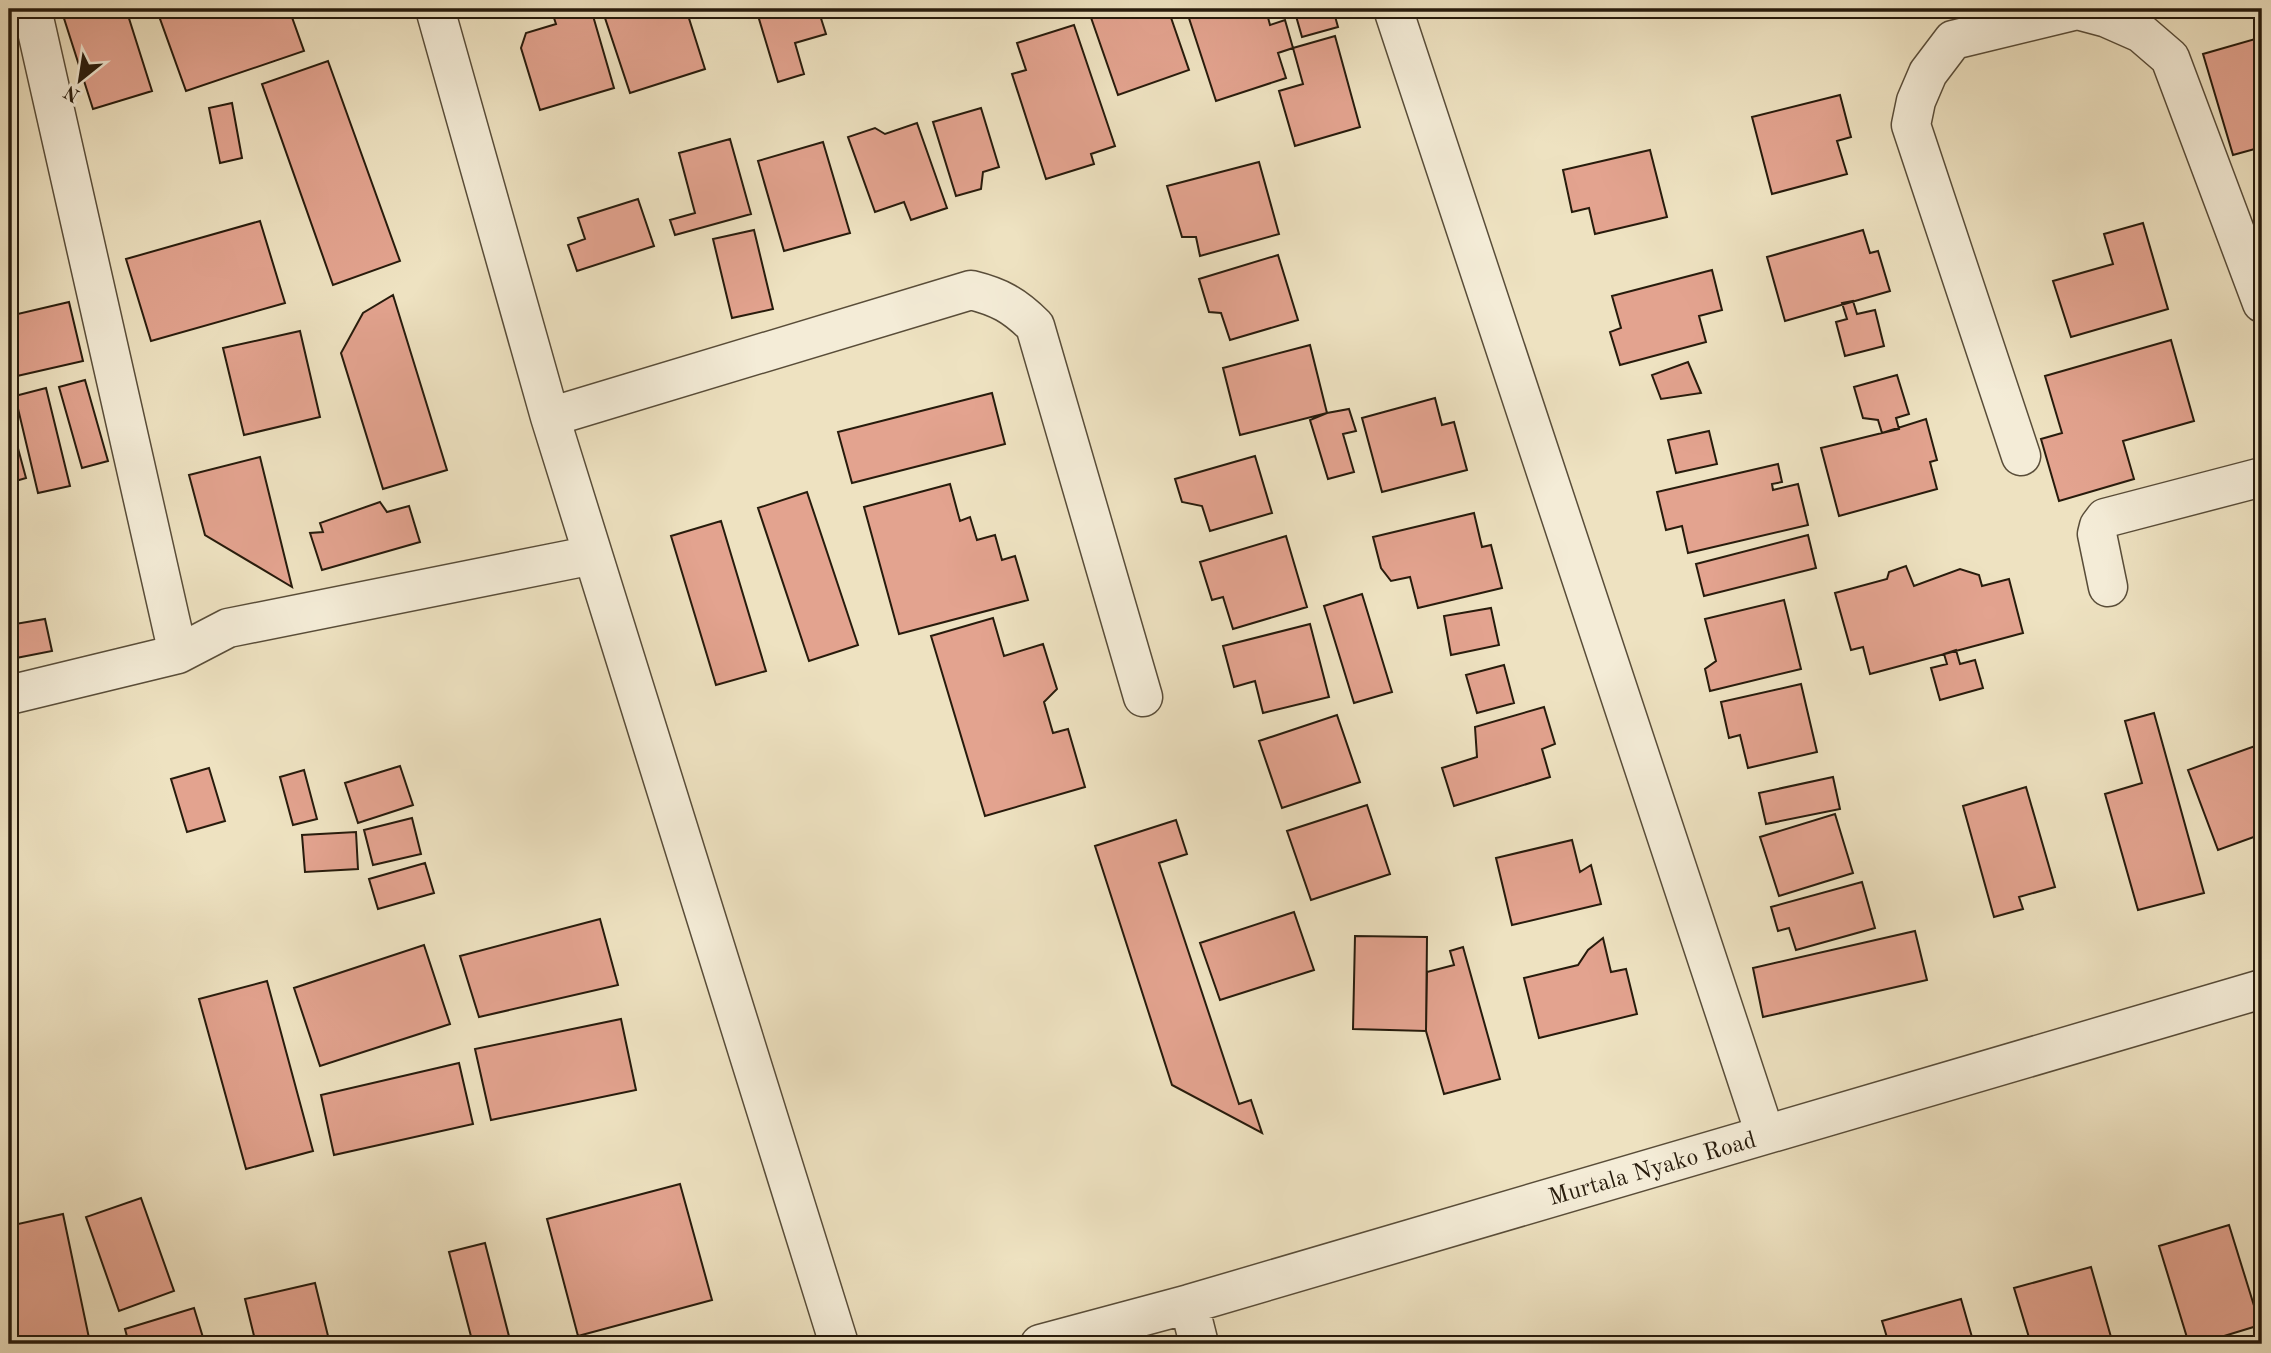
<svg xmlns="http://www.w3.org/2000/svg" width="2271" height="1353" viewBox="0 0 2271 1353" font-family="'Old Standard TT',serif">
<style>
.building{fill:#e3a38f;stroke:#271b0c;stroke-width:2}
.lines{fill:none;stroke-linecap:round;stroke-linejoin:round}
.minor-casing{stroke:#594d39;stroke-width:41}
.minor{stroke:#f4ecd7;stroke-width:38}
.labels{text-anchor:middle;stroke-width:6;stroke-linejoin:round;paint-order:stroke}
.street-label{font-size:24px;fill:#271b0c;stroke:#f4ecd7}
</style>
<rect width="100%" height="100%" fill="#eee2c1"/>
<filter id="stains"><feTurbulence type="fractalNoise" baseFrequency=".00286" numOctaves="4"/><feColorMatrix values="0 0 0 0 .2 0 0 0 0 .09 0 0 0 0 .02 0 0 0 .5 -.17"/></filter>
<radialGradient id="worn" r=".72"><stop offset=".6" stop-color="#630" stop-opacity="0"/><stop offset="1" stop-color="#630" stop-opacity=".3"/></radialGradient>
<path class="building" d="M 61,9 L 126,9 L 152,91 L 93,109 Z
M 180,9 L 289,9 L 304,51 L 186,91 L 159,16 Z
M 564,9 L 591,9 L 614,88 L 540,110 L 521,48 L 526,33 L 556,24 L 552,12 Z
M 602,9 L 686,9 L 705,69 L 630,93 Z
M 756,9 L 818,9 L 826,34 L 795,43 L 804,74 L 778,82 Z
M 1088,9 L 1168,9 L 1189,70 L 1118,95 Z
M 1186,9 L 1269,9 L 1266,10 L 1270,25 L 1285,20 L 1293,48 L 1278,53 L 1286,78 L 1216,101 Z
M 1294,9 L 1333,9 L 1338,27 L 1302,37 Z
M 1074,25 L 1115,146 L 1091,154 L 1094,164 L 1046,179 L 1012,74 L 1026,70 L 1017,43 Z
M 1335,36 L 1360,127 L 1295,146 L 1279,91 L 1303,84 L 1293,48 Z
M 2262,37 L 2262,147 L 2233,155 L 2203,54 Z
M 328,61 L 400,261 L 333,285 L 262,84 Z
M 1840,95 L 1851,137 L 1837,141 L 1847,174 L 1772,194 L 1752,117 Z
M 232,103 L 242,158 L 220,163 L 209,108 Z
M 981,108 L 999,167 L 983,172 L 981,189 L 956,196 L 933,122 Z
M 917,123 L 947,208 L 911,220 L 904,202 L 875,212 L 848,137 L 875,128 L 885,134 Z
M 730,139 L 751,214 L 675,235 L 670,220 L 695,213 L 679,153 Z
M 823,142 L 850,233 L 784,251 L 758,161 Z
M 1650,150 L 1667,217 L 1595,234 L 1589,208 L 1572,212 L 1563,170 Z
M 1259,162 L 1279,234 L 1200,256 L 1196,237 L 1182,237 L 1167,186 Z
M 638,199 L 654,246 L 577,271 L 568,245 L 585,239 L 578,218 Z
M 260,221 L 285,303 L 151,341 L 126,259 Z
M 2143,223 L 2168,309 L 2071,337 L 2053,281 L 2113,264 L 2104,234 Z
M 754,230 L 773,309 L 732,318 L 713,239 Z
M 1863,230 L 1870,253 L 1878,251 L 1890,291 L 1785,321 L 1767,257 Z
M 1278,255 L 1298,320 L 1230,340 L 1221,313 L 1209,312 L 1199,279 Z
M 1712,270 L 1722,310 L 1699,316 L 1706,342 L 1620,365 L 1610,332 L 1621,328 L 1612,296 Z
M 393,295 L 447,470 L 383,489 L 341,353 L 363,313 Z
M 1853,301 L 1857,314 L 1875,310 L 1884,346 L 1845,356 L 1836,322 L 1847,319 L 1842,303 Z
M 69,302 L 83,361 L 17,376 L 9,343 L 9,316 Z
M 300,331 L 320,417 L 244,435 L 223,348 Z
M 2171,340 L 2194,421 L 2123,441 L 2134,479 L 2059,501 L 2041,439 L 2062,433 L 2045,376 Z
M 1310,345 L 1327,413 L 1240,435 L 1223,368 Z
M 1688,362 L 1701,393 L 1661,399 L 1652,375 Z
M 1897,375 L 1909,414 L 1896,418 L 1899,429 L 1882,433 L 1878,420 L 1863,418 L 1854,387 Z
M 85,380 L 108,461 L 82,468 L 59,387 Z
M 46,388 L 70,486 L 38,493 L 15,396 Z
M 992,393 L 1005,444 L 852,483 L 838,432 Z
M 1435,398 L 1442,425 L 1454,422 L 1467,470 L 1382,492 L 1362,418 Z
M 1349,409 L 1356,431 L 1343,434 L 1354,472 L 1328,479 L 1310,420 L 1327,413 Z
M 9,415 L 26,478 L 9,483 Z
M 1926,419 L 1937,460 L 1930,462 L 1937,489 L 1839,516 L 1821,448 L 1882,433 Z
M 1709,431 L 1717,464 L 1676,473 L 1668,440 Z
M 1255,456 L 1272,513 L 1210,531 L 1202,506 L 1182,502 L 1175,479 Z
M 260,457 L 292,587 L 205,535 L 189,475 Z
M 1778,464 L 1782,482 L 1772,484 L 1773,490 L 1798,484 L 1808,525 L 1688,553 L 1682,526 L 1666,530 L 1657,492 Z
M 950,484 L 960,521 L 970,517 L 977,540 L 995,535 L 1002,560 L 1015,556 L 1028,600 L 899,634 L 864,507 Z
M 807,492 L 858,645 L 809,661 L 758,508 Z
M 380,502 L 387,512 L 409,506 L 420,542 L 322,570 L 310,533 L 323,532 L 320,523 Z
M 1474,513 L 1482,547 L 1491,545 L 1502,588 L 1418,608 L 1410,577 L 1391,581 L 1381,568 L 1373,537 Z
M 721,521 L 766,671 L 716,685 L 671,536 Z
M 1808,535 L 1816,568 L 1704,596 L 1696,564 Z
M 1286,536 L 1307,607 L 1233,629 L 1223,597 L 1212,600 L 1200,562 Z
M 1906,566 L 1914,586 L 1960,569 L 1979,575 L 1982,586 L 2009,579 L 2023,633 L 1870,674 L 1863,647 L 1851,650 L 1835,593 L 1887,579 L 1889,572 Z
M 1362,594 L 1392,692 L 1354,703 L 1324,606 Z
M 1784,600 L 1801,669 L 1710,691 L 1705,669 L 1716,661 L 1705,619 Z
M 1491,608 L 1499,645 L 1451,655 L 1444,616 Z
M 993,618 L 1004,656 L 1043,644 L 1057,689 L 1044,702 L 1053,733 L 1068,729 L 1085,787 L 985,816 L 931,636 Z
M 45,619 L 52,651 L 11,659 L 9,625 Z
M 1310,624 L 1329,697 L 1263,713 L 1255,681 L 1234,687 L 1223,646 Z
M 1956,650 L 1960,664 L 1975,660 L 1983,688 L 1940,700 L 1931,668 L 1947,664 L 1944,654 Z
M 1504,665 L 1514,703 L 1477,713 L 1466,675 Z
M 1801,684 L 1817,752 L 1748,768 L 1740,735 L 1729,738 L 1721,702 Z
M 1544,707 L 1555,744 L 1542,749 L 1550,777 L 1454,806 L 1442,768 L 1477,757 L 1475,727 Z
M 2154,713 L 2204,893 L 2138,910 L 2105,794 L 2142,783 L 2125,721 Z
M 1337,715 L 1360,782 L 1282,808 L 1259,741 Z
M 2255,746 L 2262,765 L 2262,834 L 2218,850 L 2188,770 Z
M 400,766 L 413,805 L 358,823 L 345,783 Z
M 209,768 L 225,821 L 187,832 L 171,779 Z
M 304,770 L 317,819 L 293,825 L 280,777 Z
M 1833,777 L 1840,809 L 1766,824 L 1759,793 Z
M 2026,787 L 2055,887 L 2019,897 L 2023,909 L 1994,917 L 1963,806 Z
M 1367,805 L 1390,874 L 1311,900 L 1287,831 Z
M 1835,814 L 1853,873 L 1779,896 L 1760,837 Z
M 412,818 L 421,854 L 373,865 L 364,830 Z
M 1176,820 L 1187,854 L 1159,863 L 1239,1104 L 1251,1100 L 1262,1133 L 1172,1085 L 1095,846 Z
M 356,832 L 358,869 L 305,872 L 302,835 Z
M 1572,840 L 1580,872 L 1591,865 L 1601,904 L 1512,925 L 1496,858 Z
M 425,863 L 434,893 L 378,909 L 369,879 Z
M 1862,882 L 1875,928 L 1796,950 L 1789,928 L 1778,931 L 1771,907 Z
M 1294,912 L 1314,970 L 1220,1000 L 1200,943 Z
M 600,919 L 618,985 L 479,1017 L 460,956 Z
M 1915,931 L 1927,980 L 1763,1017 L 1753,968 Z
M 1355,936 L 1427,937 L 1426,1031 L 1353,1029 Z
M 1603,938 L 1611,972 L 1626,969 L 1637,1014 L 1539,1038 L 1524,978 L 1578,965 L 1588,950 Z
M 424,945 L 450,1024 L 320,1066 L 294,988 Z
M 1463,947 L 1500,1079 L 1444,1094 L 1426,1031 L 1427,972 L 1454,965 L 1450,951 Z
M 267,981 L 313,1151 L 246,1169 L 199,999 Z
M 621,1019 L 636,1090 L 491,1120 L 475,1049 Z
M 459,1063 L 473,1124 L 334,1155 L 321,1095 Z
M 680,1184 L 712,1300 L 578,1336 L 547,1219 Z
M 141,1198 L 174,1291 L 119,1311 L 86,1217 Z
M 63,1214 L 89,1338 L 62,1344 L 9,1344 L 9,1226 Z
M 2229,1225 L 2260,1325 L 2198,1344 L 2189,1344 L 2159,1246 Z
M 485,1243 L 511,1344 L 473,1344 L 449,1252 Z
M 2091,1267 L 2113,1344 L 2031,1344 L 2014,1288 Z
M 315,1283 L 330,1344 L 256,1344 L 245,1299 Z
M 1961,1299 L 1974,1344 L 1889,1344 L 1882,1321 Z
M 194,1308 L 205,1344 L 129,1344 L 125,1329 Z
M 1830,1337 L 1833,1344 L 1800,1344 Z"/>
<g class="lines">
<defs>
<path id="minor" d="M 32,9 L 178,654
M 435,9 L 550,417 L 839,1344
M 1393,9 L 1765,1134
M 550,417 L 971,290 C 999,297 1014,305 1035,326 L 1143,697
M 2021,456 L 1911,125 L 1916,101 L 1928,73 L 1953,40 L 2077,10 L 2107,18 L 2141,33 L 2170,58 L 2262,303
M 2108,587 L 2097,534 L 2099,526 L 2105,518 L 2262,477
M 9,695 L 178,654 L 228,628 L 593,555
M 1189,1304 L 1199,1344
M 1040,1344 L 1189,1304 L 2262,989"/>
</defs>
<use href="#minor" class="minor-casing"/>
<use href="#minor" class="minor"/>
</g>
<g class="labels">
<g class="street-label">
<text transform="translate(1652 1168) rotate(-16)" y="8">Murtala Nyako Road</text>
</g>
</g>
<rect width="2271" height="1353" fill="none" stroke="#eee2c1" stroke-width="35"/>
<rect x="10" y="10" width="2250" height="1332" fill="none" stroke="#271b0c" stroke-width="3.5"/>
<rect x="18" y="18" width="2236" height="1318" fill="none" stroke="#271b0c" stroke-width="2"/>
<g transform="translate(80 80) rotate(210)" stroke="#f4ecd7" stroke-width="5" paint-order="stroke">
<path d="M0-5L12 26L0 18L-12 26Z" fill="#271b0c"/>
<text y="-10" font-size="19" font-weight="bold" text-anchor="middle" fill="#271b0c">N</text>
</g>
<rect width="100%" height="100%" filter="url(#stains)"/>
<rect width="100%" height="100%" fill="url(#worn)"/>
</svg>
